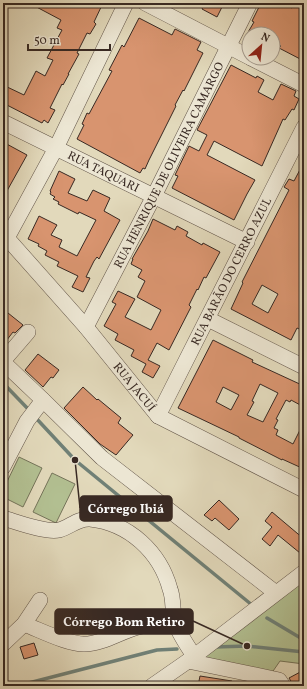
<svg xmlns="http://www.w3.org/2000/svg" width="307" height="689" viewBox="0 0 307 689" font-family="Vollkorn,serif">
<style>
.green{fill:#b2bf91;stroke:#75745a}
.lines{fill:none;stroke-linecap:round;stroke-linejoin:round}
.stream{stroke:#708076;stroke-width:3.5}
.building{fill:#d8946f;stroke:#382923;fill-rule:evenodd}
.minor-casing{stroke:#625549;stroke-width:16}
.minor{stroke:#ece6d3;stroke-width:15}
.labels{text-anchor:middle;stroke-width:3;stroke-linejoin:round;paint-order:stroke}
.street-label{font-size:12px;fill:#382923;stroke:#ece6d3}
.leader{fill:none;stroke:#382923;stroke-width:1.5}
.callout-dot{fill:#382923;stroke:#ece6d3;stroke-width:1.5}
.callout{fill:#382923;stroke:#382923;stroke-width:1.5}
.callout-label{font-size:13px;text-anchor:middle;font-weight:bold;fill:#fff}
</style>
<rect width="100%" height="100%" fill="#e2d9bb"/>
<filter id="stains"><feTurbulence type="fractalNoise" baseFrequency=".005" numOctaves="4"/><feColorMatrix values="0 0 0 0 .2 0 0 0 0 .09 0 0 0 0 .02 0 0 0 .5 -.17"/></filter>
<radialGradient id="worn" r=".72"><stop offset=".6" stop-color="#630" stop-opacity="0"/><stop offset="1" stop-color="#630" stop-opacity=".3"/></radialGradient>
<path class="green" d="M 19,457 L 42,468 L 23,507 L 3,497 L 3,490 Z
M 52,473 L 75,484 L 56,523 L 33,512 Z
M 304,581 L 304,664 L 280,661 L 271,674 L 204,657 Z"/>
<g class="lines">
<path class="stream" d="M 3,383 L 30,411
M 35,417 L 75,460 L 252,605
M 267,618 L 304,640
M 215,647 L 247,646 L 304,652
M 17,686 L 157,650 L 177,649"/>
</g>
<path class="building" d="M 29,3 L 103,3 L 94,22 L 96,24 L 90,34 L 87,33 L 77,53 L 79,54 L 68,74 L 69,74 L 63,85 L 62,84 L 50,108 L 55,110 L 48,123 L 44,120 L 42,123 L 3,103 L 3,85 L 24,95 L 36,71 L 45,76 L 53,60 L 47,58 L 62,30 L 57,28 L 61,20 Z
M 205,3 L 224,3 L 217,17 L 202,9 Z
M 263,3 L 282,3 L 292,8 L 294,3 L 304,3 L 304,61 L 279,48 L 281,46 L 273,42 L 273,34 L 247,34 L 254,22 L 252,21 L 259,7 L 261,7 Z
M 139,18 L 172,35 L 175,29 L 201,42 L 197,50 L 203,53 L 184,91 L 183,90 L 175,105 L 176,106 L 149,160 L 145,169 L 143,168 L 140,173 L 77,139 L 84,125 L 82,124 L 87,113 L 89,114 L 112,71 L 109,70 L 122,45 L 124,47 Z
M 231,65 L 256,78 L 257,76 L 264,80 L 258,92 L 273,100 L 281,84 L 296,91 L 294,96 L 299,99 L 294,110 L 292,109 L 285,120 L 283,119 L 262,166 L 214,141 L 207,155 L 255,180 L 247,194 L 234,220 L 172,188 L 178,176 L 175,175 L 189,146 L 199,151 L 207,135 L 197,130 Z
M 3,142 L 27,155 L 3,198 Z
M 304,162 L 304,193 L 300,201 L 304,203 L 304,331 L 297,328 L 291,340 L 231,309 L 243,283 L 242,282 L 289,190 L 284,187 L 289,179 L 294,181 ZM 262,285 L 278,294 L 268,313 L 252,304 Z
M 59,171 L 75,179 L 68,193 L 87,201 L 93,190 L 110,198 L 104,211 L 120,220 L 99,259 L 97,257 L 94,261 L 86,277 L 90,278 L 83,292 L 72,287 L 78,276 L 57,266 L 59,262 L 45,255 L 47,251 L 38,246 L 39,244 L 28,239 L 39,216 L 57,225 L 51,235 L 62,240 L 59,247 L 77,256 L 96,220 L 79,212 L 78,214 L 58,204 L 59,202 L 53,199 L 55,197 L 50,194 L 51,192 L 50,191 Z
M 153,219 L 175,230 L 177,226 L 188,232 L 186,236 L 202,245 L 203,243 L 220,252 L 206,278 L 204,277 L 198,290 L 197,289 L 189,305 L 191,307 L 169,350 L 157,343 L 148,360 L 160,366 L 153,378 L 142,372 L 146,364 L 131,356 L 134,350 L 115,340 L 118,334 L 104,326 L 116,304 L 112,302 L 118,291 L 135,299 L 125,317 L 151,330 L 161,310 L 137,297 L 145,281 L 138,277 L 142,270 L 131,264 L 133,259 L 132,259 L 148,231 Z
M 3,309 L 23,325 L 15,333 L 13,332 L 3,345 Z
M 213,340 L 253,360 L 252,362 L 304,386 L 304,407 L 291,400 L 290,402 L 286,400 L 276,419 L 278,420 L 274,428 L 278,430 L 276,435 L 293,444 L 304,422 L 304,469 L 282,459 L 282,460 L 239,438 L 239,437 L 178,408 ZM 260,384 L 278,393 L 263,422 L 247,415 L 254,402 L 252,401 ZM 223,387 L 239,395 L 231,410 L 216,402 Z
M 38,354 L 59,370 L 53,378 L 51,377 L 43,387 L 25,370 Z
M 83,387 L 97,400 L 98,399 L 121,418 L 118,423 L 133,435 L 116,455 L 100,444 L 64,408 Z
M 219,500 L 239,519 L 229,530 L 215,518 L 212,521 L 204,515 Z
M 272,512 L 304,539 L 304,547 L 300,553 L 278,535 L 270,546 L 262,539 L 272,527 L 265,521 Z
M 34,643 L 38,655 L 24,659 L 20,647 Z
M 304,670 L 304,686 L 294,686 L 289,678 Z
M 200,676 L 232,681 L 232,686 L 198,686 Z"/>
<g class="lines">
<defs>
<g id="minor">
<path d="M 145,3 L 249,57"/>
<path d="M 251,58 L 304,85"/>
<path id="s1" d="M 3,122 L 247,242"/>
<path id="s2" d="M 3,235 L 7,238 L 86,327 L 158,416 L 304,490"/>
<path d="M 7,238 L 56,148 L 126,3"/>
<path d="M 208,319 L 304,367"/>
<path id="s3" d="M 86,327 L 154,196 L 250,3"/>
<path d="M 3,361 L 28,332"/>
<path d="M 3,362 L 43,400 L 102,458 L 276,593"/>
<path id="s4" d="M 158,416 L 304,127"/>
<path d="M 3,467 L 27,421 L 43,400"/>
<path d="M 3,518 C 17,522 46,533 59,530 C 70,527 78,518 90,519 C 129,523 160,552 170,589 C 174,599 172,611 175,622 C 178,632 188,647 194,656"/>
<path d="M 24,624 C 40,630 69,645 85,644 C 102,644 122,631 138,627 C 150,624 163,623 175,623"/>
<path d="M 3,644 L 24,624 L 40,600"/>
<path d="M 188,661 L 279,680 L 283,686"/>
<path d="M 152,686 L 188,661 L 304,572"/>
</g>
</defs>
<use href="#minor" class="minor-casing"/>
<use href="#minor" class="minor"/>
</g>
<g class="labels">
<g class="street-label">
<text dy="4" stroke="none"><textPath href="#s3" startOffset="182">RUA HENRIQUE DE OLIVEIRA CAMARGO</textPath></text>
<text dy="4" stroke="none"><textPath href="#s1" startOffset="112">RUA TAQUARI</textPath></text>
<text dy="4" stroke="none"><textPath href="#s4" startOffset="162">RUA BARÃO DO CERRO AZUL</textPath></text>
<text dy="4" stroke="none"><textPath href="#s2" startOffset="201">RUA JACUÍ</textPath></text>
</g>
</g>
<path class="leader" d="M75 460L80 508M247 646L193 621"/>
<g class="callout-dot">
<circle cx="75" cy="460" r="4"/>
<circle cx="247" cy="646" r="4"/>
</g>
<g class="callout">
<rect x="80" y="496" width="92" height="25" rx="4"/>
<rect x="55" y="609" width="138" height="25" rx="4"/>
</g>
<g class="callout-label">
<text x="126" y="513">Córrego Ibiá</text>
<text x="124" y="626">Córrego Bom Retiro</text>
</g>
<rect width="307" height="689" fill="none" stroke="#e2d9bb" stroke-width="16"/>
<rect x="4" y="4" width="299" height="681" fill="none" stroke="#382923" stroke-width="2"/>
<rect x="8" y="8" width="291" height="673" fill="none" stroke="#382923"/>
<g transform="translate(261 46) rotate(27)"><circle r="19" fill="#ece6d3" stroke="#a49a8d"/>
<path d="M0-3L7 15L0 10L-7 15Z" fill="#8f2418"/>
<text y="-6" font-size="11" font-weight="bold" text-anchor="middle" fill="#382923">N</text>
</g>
<path d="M28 44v6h82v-6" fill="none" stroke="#382923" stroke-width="2"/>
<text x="34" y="44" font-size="12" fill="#382923" stroke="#ece6d3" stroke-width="3" paint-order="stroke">50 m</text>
<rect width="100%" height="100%" filter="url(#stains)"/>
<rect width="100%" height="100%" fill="url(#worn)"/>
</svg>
